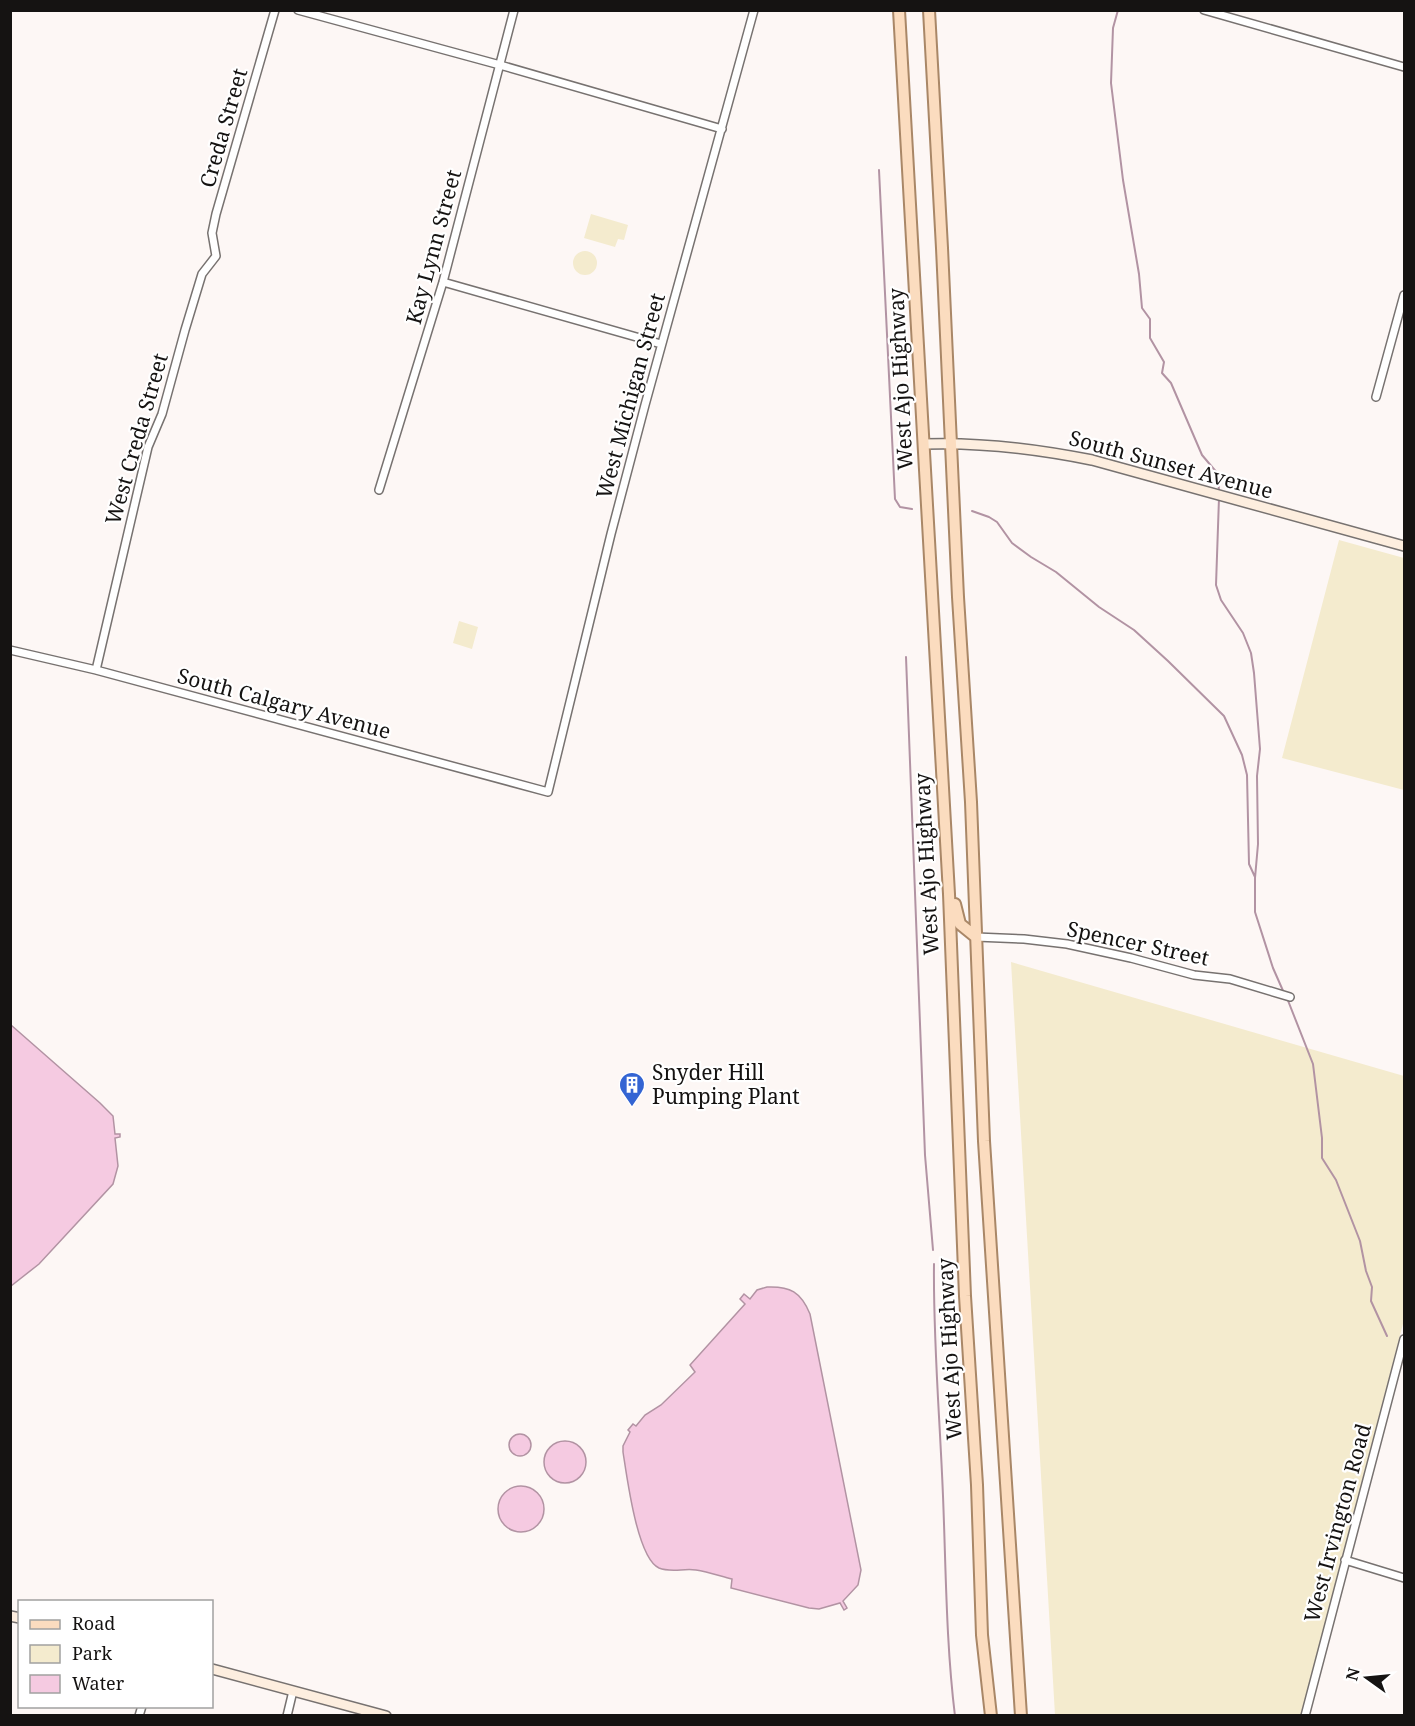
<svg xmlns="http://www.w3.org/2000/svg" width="1415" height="1726" viewBox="0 0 1415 1726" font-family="'Noto Serif',serif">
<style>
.green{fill:#f4ebce}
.water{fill:#f5cae1;stroke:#b293a3;stroke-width:1.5}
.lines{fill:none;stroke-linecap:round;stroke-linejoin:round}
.stream{stroke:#b293a3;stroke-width:2}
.street-casing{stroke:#777270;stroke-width:10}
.secondary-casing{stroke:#777270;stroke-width:12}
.primary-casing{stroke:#a98767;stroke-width:14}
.street{stroke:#fff;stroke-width:7}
.secondary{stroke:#fdeedf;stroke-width:9}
.primary{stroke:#fbdcbf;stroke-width:10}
.labels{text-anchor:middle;stroke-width:4.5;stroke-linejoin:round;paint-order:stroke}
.street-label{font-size:21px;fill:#151312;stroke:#fff}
.poi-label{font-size:21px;fill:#151312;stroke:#fff;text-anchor:start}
</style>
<rect width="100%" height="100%" fill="#fdf7f5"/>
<path class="green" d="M 591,214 L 628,225 L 624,240 L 618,239 L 615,247 L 584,238 Z
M573 263a12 12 0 1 1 24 0a12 12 0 1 1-24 0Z
M 1339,540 L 1404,558 L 1404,790 L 1282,758 Z
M 459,621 L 478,627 L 472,649 L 453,643 Z
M 1011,962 L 1404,1076 L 1404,1320 L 1301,1715 L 1055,1715 Z"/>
<path class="water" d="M 11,1025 L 100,1103 L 113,1116 L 115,1134 L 120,1134 L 120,1137 L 115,1138 L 118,1166 L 113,1184 L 39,1264 L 11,1286 Z
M 767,1287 C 790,1286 801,1292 810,1314 L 861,1570 L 858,1585 L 843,1601 L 847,1608 L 844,1610 L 840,1603 L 819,1609 L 809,1608 L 731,1588 L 732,1579 C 720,1576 708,1572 696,1570 C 684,1568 671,1573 659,1568 C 637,1558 627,1477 623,1452 L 623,1446 L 630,1432 L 628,1430 L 633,1424 L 636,1426 L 645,1415 L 661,1405 L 695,1372 L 690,1365 L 745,1304 L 740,1299 L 744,1294 L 750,1299 L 757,1290 Z
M509 1445a11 11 0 1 1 22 0a11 11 0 1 1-22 0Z
M544 1462a21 21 0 1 1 42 0a21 21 0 1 1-42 0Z
M498 1509a23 23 0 1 1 46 0a23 23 0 1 1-46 0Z"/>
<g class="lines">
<path class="stream" d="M 1118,10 L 1113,28 L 1111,83 L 1123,180 L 1139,274 L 1142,308 L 1150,319 L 1150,338 L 1164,362 L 1162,373 L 1171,383 L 1202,455 L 1218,474 L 1219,492
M 879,170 L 895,499 L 900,507 L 912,509
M 1219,498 L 1216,585 L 1221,600 L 1243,633 L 1251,653 L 1254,673 L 1260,749 L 1257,776 L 1258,844 L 1255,878 L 1255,912 L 1273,968 L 1284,993
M 972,511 L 989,517 L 997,522 L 1012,543 L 1031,557 L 1056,572 L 1099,607 L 1134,630 L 1168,661 L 1224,716 L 1242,755 L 1247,775 L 1249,864 L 1255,877
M 906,657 L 925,1155 L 933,1250
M 1287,998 L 1313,1064 L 1322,1138 L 1322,1158 L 1336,1180 L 1360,1241 L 1366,1271 L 1372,1287 L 1371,1301 L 1387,1336
M 934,1264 C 933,1341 940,1419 943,1496 C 946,1570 946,1643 955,1716"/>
<defs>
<path id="street" d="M 298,10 L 500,65 L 722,129
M 1204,10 L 1404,67
M 443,282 L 661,344
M 1376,397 L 1404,295
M 379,490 L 443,282 L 514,10
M 10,650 L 96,670 L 548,792 L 611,534 L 645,405 L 754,10
M 96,670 L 148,447 L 162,414 L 185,330 L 202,274 L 216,256 L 212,233 L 216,214 L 275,10
M 976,937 L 1024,939 L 1067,944 L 1131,958 L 1194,975 L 1230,979 L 1290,997
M 1345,1560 L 1404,1578
M 139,1716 L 142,1706
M 287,1716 L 293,1691
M 1305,1716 L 1404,1339"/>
<path id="secondary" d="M 924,444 C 980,442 1037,449 1092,460 L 1404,546
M 10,1616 L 20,1618
M 212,1669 L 386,1716"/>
<path id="primary" d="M 899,10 L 949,894 L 965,1296 L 977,1485 L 982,1635 L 991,1716
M 929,10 L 942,248 L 958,597 L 971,802 L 984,1141 L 1021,1716
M 955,904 L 960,924 L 976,937"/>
</defs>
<use href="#street" class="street-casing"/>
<use href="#secondary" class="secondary-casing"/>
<use href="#primary" class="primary-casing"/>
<use href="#street" class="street"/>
<use href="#secondary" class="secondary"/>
<use href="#primary" class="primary"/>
</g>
<defs>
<symbol id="building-pin" viewBox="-11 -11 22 30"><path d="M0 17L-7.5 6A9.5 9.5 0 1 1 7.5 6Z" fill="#3364d3" stroke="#fff"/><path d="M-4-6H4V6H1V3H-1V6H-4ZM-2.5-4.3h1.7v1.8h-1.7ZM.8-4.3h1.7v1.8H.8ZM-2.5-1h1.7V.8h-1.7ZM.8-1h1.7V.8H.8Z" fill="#fff"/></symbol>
</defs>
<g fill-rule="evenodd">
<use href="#building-pin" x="617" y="1070" width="30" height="40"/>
</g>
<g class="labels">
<g class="street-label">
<text transform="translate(224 128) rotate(-74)" y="7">Creda Street</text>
<text transform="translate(434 247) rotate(-75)" y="7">Kay Lynn Street</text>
<text transform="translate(901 379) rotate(-93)" y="7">West Ajo Highway</text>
<text transform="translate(631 396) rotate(-75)" y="7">West Michigan Street</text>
<text transform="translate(137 439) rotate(-74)" y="7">West Creda Street</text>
<text transform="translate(1171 465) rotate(15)" y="7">South Sunset Avenue</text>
<text transform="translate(284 704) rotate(15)" y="7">South Calgary Avenue</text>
<text transform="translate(927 864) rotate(-93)" y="7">West Ajo Highway</text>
<text transform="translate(1138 944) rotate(12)" y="7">Spencer Street</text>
<text transform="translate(950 1349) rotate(-93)" y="7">West Ajo Highway</text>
<text transform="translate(1338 1523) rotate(-75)" y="7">West Irvington Road</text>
</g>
<g class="poi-label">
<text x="652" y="1080">Snyder Hill<tspan x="652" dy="24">Pumping Plant</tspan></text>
</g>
</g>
<rect width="1415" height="1726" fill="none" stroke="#151312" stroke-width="24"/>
<rect x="18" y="1600" width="195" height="108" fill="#ffffff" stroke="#a1a1a0" stroke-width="1.5"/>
<rect x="30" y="1620" width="30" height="9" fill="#fbdcbf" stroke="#a1a1a0" stroke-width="1.5"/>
<text x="72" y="1630" font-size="18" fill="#151312">Road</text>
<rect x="30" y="1645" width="30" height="18" fill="#f4ebce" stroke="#a1a1a0" stroke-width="1.5"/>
<text x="72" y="1660" font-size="18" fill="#151312">Park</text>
<rect x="30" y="1675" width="30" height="18" fill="#f5cae1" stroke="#a1a1a0" stroke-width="1.5"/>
<text x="72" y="1690" font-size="18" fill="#151312">Water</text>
<g transform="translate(1367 1678) rotate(285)" stroke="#ffffff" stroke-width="4.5" paint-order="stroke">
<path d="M0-4.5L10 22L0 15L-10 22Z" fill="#151312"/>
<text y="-9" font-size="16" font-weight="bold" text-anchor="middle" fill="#151312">N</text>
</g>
</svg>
